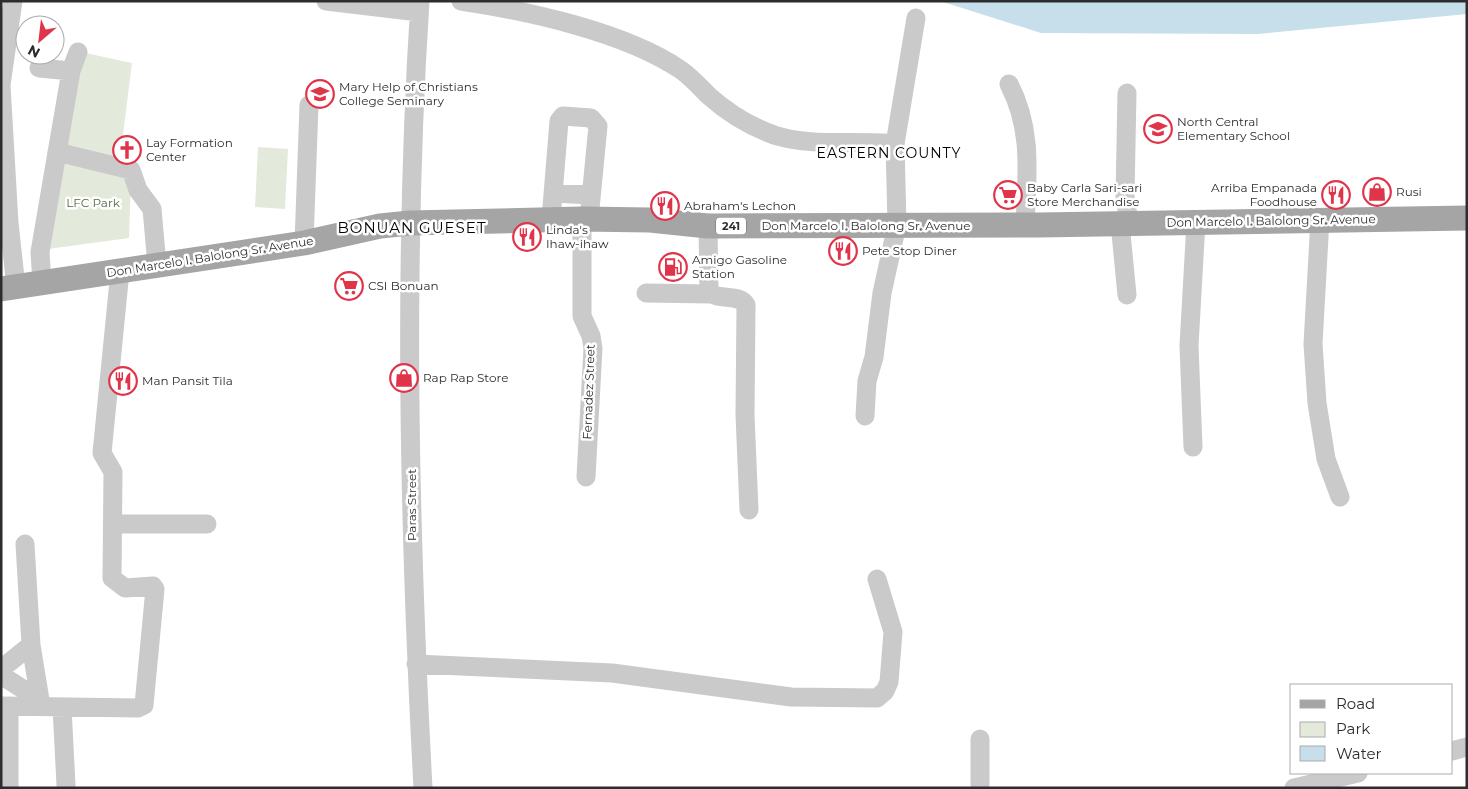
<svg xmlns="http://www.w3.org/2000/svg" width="1468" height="789" viewBox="0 0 1468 789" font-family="Montserrat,sans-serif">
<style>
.green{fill:#e4eadb}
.water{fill:#c7dfea}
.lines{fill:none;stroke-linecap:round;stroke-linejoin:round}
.minor{stroke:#cacaca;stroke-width:19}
.major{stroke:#a5a5a5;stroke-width:25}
.labels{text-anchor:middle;stroke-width:5;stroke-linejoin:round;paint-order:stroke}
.shield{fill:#fff;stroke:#6c6c6c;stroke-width:1}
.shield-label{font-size:11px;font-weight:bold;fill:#2d2d2d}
.poi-label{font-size:12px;fill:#2d2d2d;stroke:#fff;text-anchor:start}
.park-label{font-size:12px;fill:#53673c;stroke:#fff}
.street-label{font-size:12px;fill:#2d2d2d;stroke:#fff}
.neighbourhood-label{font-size:14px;letter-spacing:1px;fill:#000;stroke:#fff}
.quarter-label{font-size:15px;letter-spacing:1px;fill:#000;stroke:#fff}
</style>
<rect width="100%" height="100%" fill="#fff"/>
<path class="green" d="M 81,52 L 132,63 L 118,174 L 131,177 L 129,238 L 48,249 Z
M 258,147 L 288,149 L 285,209 L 255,207 Z"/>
<path class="water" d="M 940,1 L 1467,1 L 1467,14 L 1258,34 L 1041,33 Z"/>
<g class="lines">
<path class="minor" d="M 13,1 L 1,85 L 9,223 L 16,287
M 326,1 L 419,12
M 420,1 C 403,263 409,526 423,788
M 461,1 C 528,11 625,32 681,70 C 691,77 700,87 709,96 C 728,113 749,126 774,135 C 810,147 856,140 895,144 L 897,225 L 882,293 L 874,357 L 867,381 L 865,416
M 39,68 L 71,71
M 1009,84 C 1033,130 1027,175 1025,225
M 1127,93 L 1125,196 L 1129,223
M 895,144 L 916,18
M 57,152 L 131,170 L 138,190 L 152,209 L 157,265
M 553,193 L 591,195
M 551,219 L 559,121 L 563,116 L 591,118 L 598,126 L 589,219
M 582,219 L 582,316 L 591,336 L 593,348 L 586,477
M 1320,219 L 1313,344 L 1317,403 L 1326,459 L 1340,497
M 1120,223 L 1127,295
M 708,226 L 709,292 C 719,301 739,293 746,305 L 745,415 L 749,510
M 304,243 L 309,105
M 42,283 L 40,252 L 71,71 L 78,52
M 646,293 L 710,294
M 1193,447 L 1189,346 L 1196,222
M 113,524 L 207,524
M 25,544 L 31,645 L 41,706
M 416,664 L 612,673 L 791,697 L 877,698 L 885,691 L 889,682 L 893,632 L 877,579
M 1,669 L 31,645
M 1,675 L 40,700
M 1,706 L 138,708 L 144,705 L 155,589 L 153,586 L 125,588 L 112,578 L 113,472 L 102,453 L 120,271
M 62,707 L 66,785
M 980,739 L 980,788
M 1452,751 L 1467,747
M 9,788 L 9,706
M 1294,788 L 1358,773"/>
<path class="major" d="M 1,289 L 304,243 L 380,226 L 410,223 L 582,219 L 650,220 L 708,226 L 1039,225 L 1467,218"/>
</g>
<defs>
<symbol id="university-ring" viewBox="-11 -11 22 22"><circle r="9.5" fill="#fff" stroke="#e0344a" stroke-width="1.5"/><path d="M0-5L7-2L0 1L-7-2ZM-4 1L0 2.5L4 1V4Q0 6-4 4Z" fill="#e0344a"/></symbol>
<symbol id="school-ring" viewBox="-11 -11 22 22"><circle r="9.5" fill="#fff" stroke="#e0344a" stroke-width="1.5"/><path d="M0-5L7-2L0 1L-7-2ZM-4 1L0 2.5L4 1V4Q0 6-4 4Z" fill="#e0344a"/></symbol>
<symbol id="church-ring" viewBox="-11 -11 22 22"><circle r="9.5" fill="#fff" stroke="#e0344a" stroke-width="1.5"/><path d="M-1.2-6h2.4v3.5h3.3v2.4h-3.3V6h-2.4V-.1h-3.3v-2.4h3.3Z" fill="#e0344a"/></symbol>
<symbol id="shop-ring" viewBox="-11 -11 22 22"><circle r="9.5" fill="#fff" stroke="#e0344a" stroke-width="1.5"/><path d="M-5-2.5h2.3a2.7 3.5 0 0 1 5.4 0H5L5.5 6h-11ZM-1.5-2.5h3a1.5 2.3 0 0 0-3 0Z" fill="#e0344a"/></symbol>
<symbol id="supermarket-ring" viewBox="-11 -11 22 22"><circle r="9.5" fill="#fff" stroke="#e0344a" stroke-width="1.5"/><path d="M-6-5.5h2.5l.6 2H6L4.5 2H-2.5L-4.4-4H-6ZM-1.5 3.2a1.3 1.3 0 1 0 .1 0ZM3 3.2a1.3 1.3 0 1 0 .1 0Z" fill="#e0344a"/></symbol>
<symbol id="restaurant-ring" viewBox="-11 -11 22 22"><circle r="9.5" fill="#fff" stroke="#e0344a" stroke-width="1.5"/><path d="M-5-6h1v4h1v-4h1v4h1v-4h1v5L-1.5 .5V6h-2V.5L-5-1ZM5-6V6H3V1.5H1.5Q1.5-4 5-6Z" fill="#e0344a"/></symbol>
<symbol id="fuel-ring" viewBox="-11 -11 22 22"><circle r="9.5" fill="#fff" stroke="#e0344a" stroke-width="1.5"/><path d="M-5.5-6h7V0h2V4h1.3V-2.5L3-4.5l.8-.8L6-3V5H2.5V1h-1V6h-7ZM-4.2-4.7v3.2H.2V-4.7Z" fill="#e0344a"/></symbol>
</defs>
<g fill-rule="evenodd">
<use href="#university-ring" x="304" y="78" width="32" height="32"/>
<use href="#school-ring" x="1142" y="113" width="32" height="32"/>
<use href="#church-ring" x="111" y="134" width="32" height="32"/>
<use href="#shop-ring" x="1361" y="176" width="32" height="32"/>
<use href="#supermarket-ring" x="992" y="179" width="32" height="32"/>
<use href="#restaurant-ring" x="1320" y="179" width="32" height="32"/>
<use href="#restaurant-ring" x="649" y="190" width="32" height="32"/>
<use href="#restaurant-ring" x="511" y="221" width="32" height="32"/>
<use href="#restaurant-ring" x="827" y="235" width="32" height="32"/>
<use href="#fuel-ring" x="657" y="251" width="32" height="32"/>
<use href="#supermarket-ring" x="333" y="270" width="32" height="32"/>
<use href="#shop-ring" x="388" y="362" width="32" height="32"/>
<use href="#restaurant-ring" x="107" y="365" width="32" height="32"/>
</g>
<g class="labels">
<rect class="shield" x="716" y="217.5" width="30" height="17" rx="4"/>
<g class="shield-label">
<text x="731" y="230">241</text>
</g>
<g class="poi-label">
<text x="339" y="91">Mary Help of Christians<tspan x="339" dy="14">College Seminary</tspan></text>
<text x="1177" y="126">North Central<tspan x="1177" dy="14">Elementary School</tspan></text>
<text x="146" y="147">Lay Formation<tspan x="146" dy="14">Center</tspan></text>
<text x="1027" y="192">Baby Carla Sari-sari<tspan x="1027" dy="14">Store Merchandise</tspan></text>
<text x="1317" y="192" text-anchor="end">Arriba Empanada<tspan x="1317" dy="14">Foodhouse</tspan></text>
<text x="1396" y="196">Rusi</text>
<text x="684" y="210">Abraham's Lechon</text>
<text x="546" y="234">Linda's<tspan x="546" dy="14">Ihaw-ihaw</tspan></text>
<text x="862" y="255">Pete Stop Diner</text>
<text x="692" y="264">Amigo Gasoline<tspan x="692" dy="14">Station</tspan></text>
<text x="368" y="290">CSI Bonuan</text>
<text x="423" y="382">Rap Rap Store</text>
<text x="142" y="385">Man Pansit Tila</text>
</g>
<g class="park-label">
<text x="93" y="207">LFC Park</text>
</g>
<g class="street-label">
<text transform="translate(1271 221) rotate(-1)" y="4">Don Marcelo I. Balolong Sr. Avenue</text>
<text x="866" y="230">Don Marcelo I. Balolong Sr. Avenue</text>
<text transform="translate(210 257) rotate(-9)" y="4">Don Marcelo I. Balolong Sr. Avenue</text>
<text transform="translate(589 392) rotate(-88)" y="4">Fernadez Street</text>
<text transform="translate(412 505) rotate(-90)" y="4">Paras Street</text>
</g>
<g class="neighbourhood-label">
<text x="889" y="158">EASTERN COUNTY</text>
</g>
<g class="quarter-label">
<text x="412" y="233">BONUAN GUESET</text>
</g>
</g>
<rect width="1468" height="789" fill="none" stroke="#2d2d2d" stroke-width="5"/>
<rect x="1290" y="684" width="162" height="90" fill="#ffffff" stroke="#ababab"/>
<rect x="1300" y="700" width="25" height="8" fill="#a5a5a5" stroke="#ababab"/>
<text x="1336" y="709" font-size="15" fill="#2d2d2d">Road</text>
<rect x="1300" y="722" width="25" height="15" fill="#e4eadb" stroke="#ababab"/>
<text x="1336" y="734" font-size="15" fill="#2d2d2d">Park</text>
<rect x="1300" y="746" width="25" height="15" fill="#c7dfea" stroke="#ababab"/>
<text x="1336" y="759" font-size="15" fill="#2d2d2d">Water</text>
<g transform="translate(40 40) rotate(208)"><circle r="24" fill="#ffffff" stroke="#ababab"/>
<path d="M0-4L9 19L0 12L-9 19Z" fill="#e0344a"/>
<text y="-8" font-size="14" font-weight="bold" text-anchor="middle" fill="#2d2d2d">N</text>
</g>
</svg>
